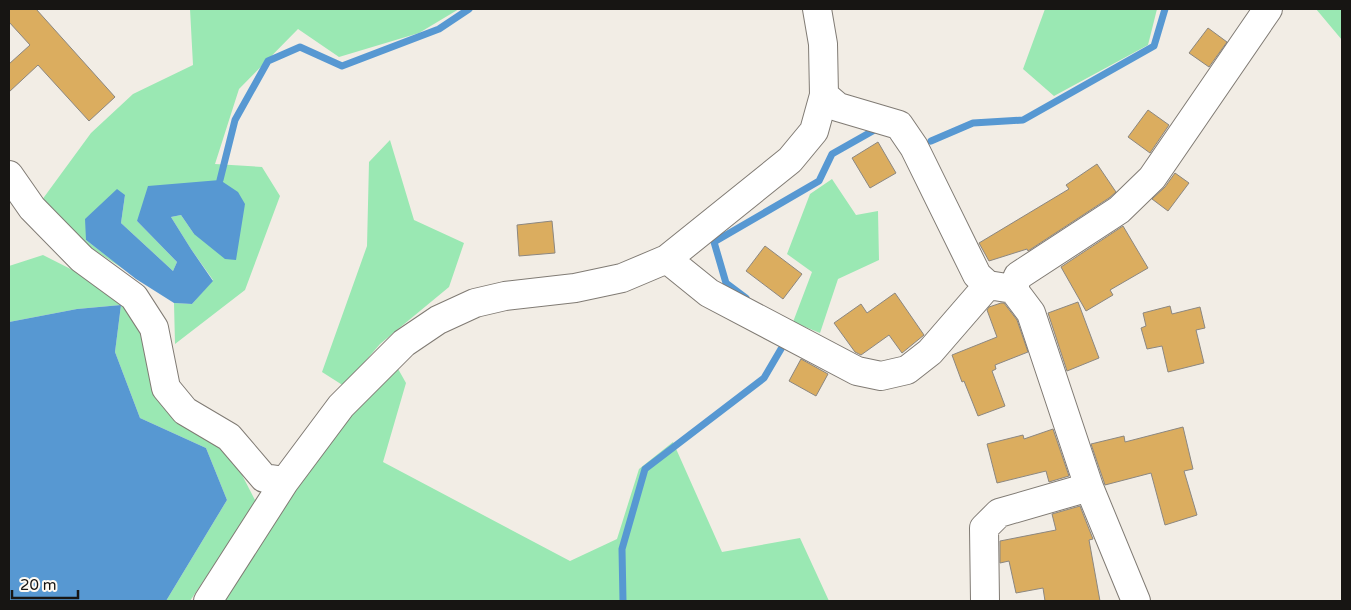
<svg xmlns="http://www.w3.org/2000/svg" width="1351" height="610" viewBox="0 0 1351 610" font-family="'Varela Round',sans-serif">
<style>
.green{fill:#9ae8b3}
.water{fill:#5798d2}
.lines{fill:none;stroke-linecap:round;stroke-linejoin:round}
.stream{stroke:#5798d2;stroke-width:7}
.building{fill:#dbad5f;stroke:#8c8780}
.minor-casing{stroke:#807b74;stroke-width:30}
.minor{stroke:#fff;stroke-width:28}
</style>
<rect width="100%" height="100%" fill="#f2ede5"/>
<path class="green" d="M 190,9 L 459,9 L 419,33 L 339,57 L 298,29 L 239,89 L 215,164 L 262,167 L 280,196 L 245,290 L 175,344 L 174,303 L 192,304 L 213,280 L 191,249 L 171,217 L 181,215 L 194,234 L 245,205 L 137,221 L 177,262 L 173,271 L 121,223 L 125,195 L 86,240 L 125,270 L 62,229 L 39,204 L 91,133 L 133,94 L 193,65 Z
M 1045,9 L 1157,9 L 1148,45 L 1054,96 L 1023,69 Z
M 1316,9 L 1342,9 L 1342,40 Z
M 390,140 L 414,220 L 464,243 L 449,287 L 380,344 L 344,386 L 322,372 L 367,246 L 369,162 Z
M 832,179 L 856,215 L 878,211 L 879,260 L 838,279 L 820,333 L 793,322 L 812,272 L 787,254 L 810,194 Z
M 43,255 L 120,294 L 144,326 L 168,409 L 226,444 L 256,502 L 190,601 L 166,601 L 227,500 L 206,448 L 140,418 L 115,352 L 121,305 L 77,309 L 9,322 L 9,266 Z
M 397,367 L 406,383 L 383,462 L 570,561 L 617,539 L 639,469 L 673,442 L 722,552 L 800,538 L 829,601 L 222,601 L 295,484 L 350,409 Z"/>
<path class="water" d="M 220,180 L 238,192 L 245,204 L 236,260 L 225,259 L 194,234 L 181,215 L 171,217 L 191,249 L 213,281 L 192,304 L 174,303 L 136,279 L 86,240 L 85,219 L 117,189 L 125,195 L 121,223 L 173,271 L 177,262 L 137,221 L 148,186 Z
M 121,305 L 115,352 L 140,418 L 206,448 L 227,500 L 166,601 L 9,601 L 9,322 L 77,309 Z"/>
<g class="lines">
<path class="stream" d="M 931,141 L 973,123 L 1023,120 L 1154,46 L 1165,9
M 220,180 L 235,120 L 268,61 L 300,47 L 342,66 L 439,29 L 469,9
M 746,298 L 726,283 L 714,242 L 819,181 L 832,154 L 878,128
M 623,601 L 622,549 L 645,469 L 764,378 L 781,349"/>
</g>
<path class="building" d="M 9,9 L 36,9 L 115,97 L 89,121 L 38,65 L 9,92 L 9,64 L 30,45 L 9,22 Z
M 1208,28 L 1227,42 L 1209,67 L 1189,53 Z
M 1148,110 L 1169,125 L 1150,153 L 1128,137 Z
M 878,142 L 896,173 L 870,188 L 852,158 Z
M 1097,164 L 1116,192 L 1109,198 L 1028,251 L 1027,249 L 989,261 L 979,243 L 1069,189 L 1066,185 Z
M 1175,173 L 1189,183 L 1168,211 L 1152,199 L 1165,187 Z
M 552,221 L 555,253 L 519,256 L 517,225 Z
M 1123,226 L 1148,268 L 1110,290 L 1113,295 L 1086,311 L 1061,267 Z
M 765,246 L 802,274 L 783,299 L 746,271 Z
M 895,293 L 924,335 L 902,353 L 889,335 L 861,355 L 855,352 L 834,323 L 861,304 L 867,313 Z
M 1078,302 L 1099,358 L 1067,371 L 1048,313 Z
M 1001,303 L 1004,303 L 1017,320 L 1028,352 L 995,365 L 996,369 L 992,371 L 1005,406 L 978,416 L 964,381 L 962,382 L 952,355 L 997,337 L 987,310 L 989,307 Z
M 1170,306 L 1172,314 L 1200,307 L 1205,328 L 1196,330 L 1204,363 L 1168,372 L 1162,346 L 1147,349 L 1141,328 L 1146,326 L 1143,313 Z
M 801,359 L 828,374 L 816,396 L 789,381 Z
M 1183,427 L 1193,469 L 1184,471 L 1197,515 L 1165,525 L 1151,473 L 1105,485 L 1091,444 L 1124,436 L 1125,442 Z
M 1053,429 L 1069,476 L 1049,482 L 1046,471 L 997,483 L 987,444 L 1023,435 L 1024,439 Z
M 1080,506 L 1093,539 L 1089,540 L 1100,601 L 1045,601 L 1043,588 L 1016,593 L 1009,561 L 1000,563 L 1000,541 L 1056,530 L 1052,514 Z"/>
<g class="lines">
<defs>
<path id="minor" d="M 824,95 L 838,107 L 899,125 L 914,147 L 977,275 L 988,285 L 1013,289 L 1031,313 L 1089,487 L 1136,601
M 9,175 L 32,208 L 82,259 L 134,297 L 154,328 L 166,388 L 185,411 L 229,437 L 264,478 L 285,481
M 667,259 L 709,293 L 857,371 L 881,376 L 907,370 L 930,352 L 988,285
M 1013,289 L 1018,276 L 1119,210 L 1152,178 L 1268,9
M 208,601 L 285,481 L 341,406 L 404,343 L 438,320 L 475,303 L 505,296 L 575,288 L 622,278 L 667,259 L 790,160 L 814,131 L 824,95 L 823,44 L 817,9
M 985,601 L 984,528 L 999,513 L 1089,487"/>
</defs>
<use href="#minor" class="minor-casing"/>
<use href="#minor" class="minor"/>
</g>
<rect width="1351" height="610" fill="none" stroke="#171513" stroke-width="20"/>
<path d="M12 590v8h66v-8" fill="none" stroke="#171513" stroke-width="2.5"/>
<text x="20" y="590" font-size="15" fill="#171513" stroke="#fffbf4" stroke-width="4" paint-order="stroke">20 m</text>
</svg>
